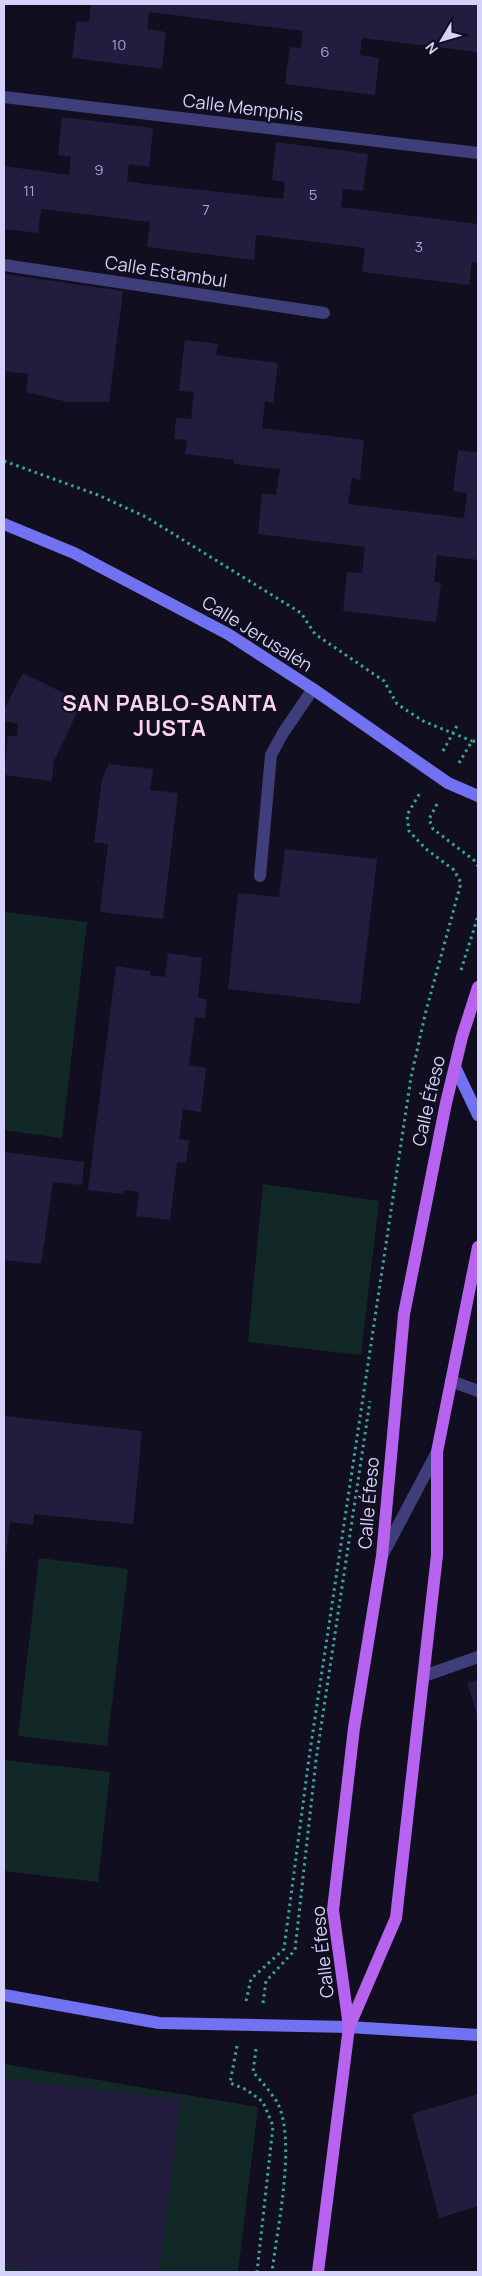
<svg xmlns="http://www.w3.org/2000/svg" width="482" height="2276" viewBox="0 0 482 2276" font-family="Manrope,sans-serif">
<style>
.green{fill:#122827}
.building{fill:#221c3e}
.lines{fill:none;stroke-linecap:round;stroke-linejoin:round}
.path{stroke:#39a69c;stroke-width:3;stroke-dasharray:2.5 4;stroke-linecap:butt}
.lane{stroke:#3e3e7a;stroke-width:12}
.street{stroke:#3e3e7a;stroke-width:12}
.secondary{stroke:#7172f1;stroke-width:12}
.primary{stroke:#b763f0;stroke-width:12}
.labels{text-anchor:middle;stroke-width:4;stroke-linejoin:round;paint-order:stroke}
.number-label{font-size:15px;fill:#a8a4cc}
.street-label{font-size:18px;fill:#d4d1fb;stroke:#110f1f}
.district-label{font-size:22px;font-weight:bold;letter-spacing:1px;fill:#fbd3ed;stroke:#110f1f}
</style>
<rect width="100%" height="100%" fill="#110f1f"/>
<path class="green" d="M 4,912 L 87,922 L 62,1138 L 4,1130 Z
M 263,1184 L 379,1201 L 361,1355 L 248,1342 Z
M 39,1558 L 128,1569 L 107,1746 L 18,1736 Z
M 4,1760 L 110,1772 L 98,1882 L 4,1871 Z
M 4,2064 L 258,2107 L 238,2272 L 4,2272 Z"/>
<path class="building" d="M 91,4 L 478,4 L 478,52 L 362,38 L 360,55 L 379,58 L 375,95 L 285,84 L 290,47 L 301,48 L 303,31 L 149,12 L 147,29 L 166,32 L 162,69 L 72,58 L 77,21 L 89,22 Z
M 62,117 L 153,128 L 149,167 L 129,164 L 127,181 L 146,184 L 283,199 L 285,182 L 272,180 L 276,142 L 368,154 L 363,191 L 343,189 L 341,207 L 478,224 L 478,262 L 472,262 L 469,285 L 362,272 L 365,248 L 266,236 L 256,235 L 254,260 L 147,247 L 150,222 L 41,209 L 38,233 L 4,229 L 4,166 L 69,175 L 71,157 L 58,155 Z
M 4,274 L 123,291 L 109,402 L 68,402 L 26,392 L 28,374 L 4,371 Z
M 185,340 L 218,344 L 216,355 L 278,363 L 273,403 L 265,401 L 262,428 L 364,440 L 360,480 L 352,478 L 348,504 L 464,518 L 467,493 L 453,491 L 458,450 L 478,453 L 478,560 L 437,555 L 434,582 L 441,583 L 436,622 L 343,611 L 347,572 L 362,573 L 365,547 L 258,534 L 262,494 L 276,495 L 280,469 L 234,464 L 234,460 L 185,454 L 187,440 L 174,439 L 176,418 L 191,419 L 194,392 L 179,391 Z
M 23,673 L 82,702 L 54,761 L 52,781 L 4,775 L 8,736 L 17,736 L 18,724 L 4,721 L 4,710 Z
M 109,764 L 153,769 L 150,790 L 178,793 L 163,919 L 100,912 L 108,844 L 94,842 L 102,779 Z
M 285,849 L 377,859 L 360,1004 L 228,989 L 238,893 L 279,897 Z
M 168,953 L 202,958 L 198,998 L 207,999 L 205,1018 L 195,1017 L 189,1065 L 206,1068 L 201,1112 L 183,1109 L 179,1139 L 189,1140 L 186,1163 L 177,1162 L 170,1220 L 136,1216 L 139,1192 L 124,1190 L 123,1194 L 88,1190 L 116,966 L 150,971 L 150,975 L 165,977 Z
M 4,1152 L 84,1162 L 82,1185 L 53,1182 L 41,1264 L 4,1260 Z
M 4,1416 L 142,1431 L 133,1524 L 34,1514 L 33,1525 L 10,1522 L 4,1572 Z
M 478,1680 L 478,1718 L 467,1683 Z
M 4,2079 L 181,2099 L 159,2272 L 45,2272 L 4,2267 Z
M 478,2094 L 478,2206 L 439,2218 L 412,2114 Z"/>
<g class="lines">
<path class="path" d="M 4,461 L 98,495 L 146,517 L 301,613 L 315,634 L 384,681 L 397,704 L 423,721 L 472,741
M 443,751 L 458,724
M 459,763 L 472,741 L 478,742
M 437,804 L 429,819 L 433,829 L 475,861 L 478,866
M 461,970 L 478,916
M 246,2001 L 251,1979 L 284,1949 L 309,1758 L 411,1077 L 426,1011 L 461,883 L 454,870 L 426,849 L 409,831 L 407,815 L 421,791
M 263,2003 L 266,1981 L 295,1950 L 316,1760 L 370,1401
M 237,2046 L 230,2083 L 247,2090 L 263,2102 L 273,2126 L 257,2272
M 256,2049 L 253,2072 C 261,2081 270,2091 277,2102 C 297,2139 277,2229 272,2272"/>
<path class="lane" d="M 260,876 L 271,755 L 283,733 L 313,689
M 382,1556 L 437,1452"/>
<path class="street" d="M 4,97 L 478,153
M 4,265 L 324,313
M 451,1381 L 478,1391
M 424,1676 L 478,1657"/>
<path class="secondary" d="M 4,524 L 74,553 L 228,634 L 313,689 L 448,783 L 478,796
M 455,1067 L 478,1115
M 4,1995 L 159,2023 L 349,2027 L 478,2035"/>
<path class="primary" d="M 349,2027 L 396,1918 L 437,1555 L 437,1452 L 478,1247
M 318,2272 L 349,2027 L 333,1910 L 354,1728 L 382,1556 L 404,1314 L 446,1103 L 462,1037 L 478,987"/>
</g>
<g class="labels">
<g class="number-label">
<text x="119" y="50">10</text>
<text x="325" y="57">6</text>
<text x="99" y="175">9</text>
<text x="29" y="196">11</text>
<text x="313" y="200">5</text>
<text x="206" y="215">7</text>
<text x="419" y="252">3</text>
</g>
<g class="street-label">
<text transform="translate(243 108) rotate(7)" y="6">Calle Memphis</text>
<text transform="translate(166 272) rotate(9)" y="6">Calle Estambul</text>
<text transform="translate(257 634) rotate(32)" y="6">Calle Jerusalén</text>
<text transform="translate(429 1101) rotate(-77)" y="6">Calle Éfeso</text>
<text transform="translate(369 1503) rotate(-85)" y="6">Calle Éfeso</text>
<text transform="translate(323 1952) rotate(-96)" y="6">Calle Éfeso</text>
</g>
<g class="district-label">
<text x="170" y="711">SAN PABLO-SANTA<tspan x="170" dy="25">JUSTA</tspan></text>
</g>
</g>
<rect width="482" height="2276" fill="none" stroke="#d4d1fb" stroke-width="10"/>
<g transform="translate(442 40) rotate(232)" stroke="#110f1f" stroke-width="4" paint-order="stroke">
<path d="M0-4L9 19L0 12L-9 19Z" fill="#d4d1fb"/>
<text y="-8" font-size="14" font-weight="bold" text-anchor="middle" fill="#d4d1fb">N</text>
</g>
</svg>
